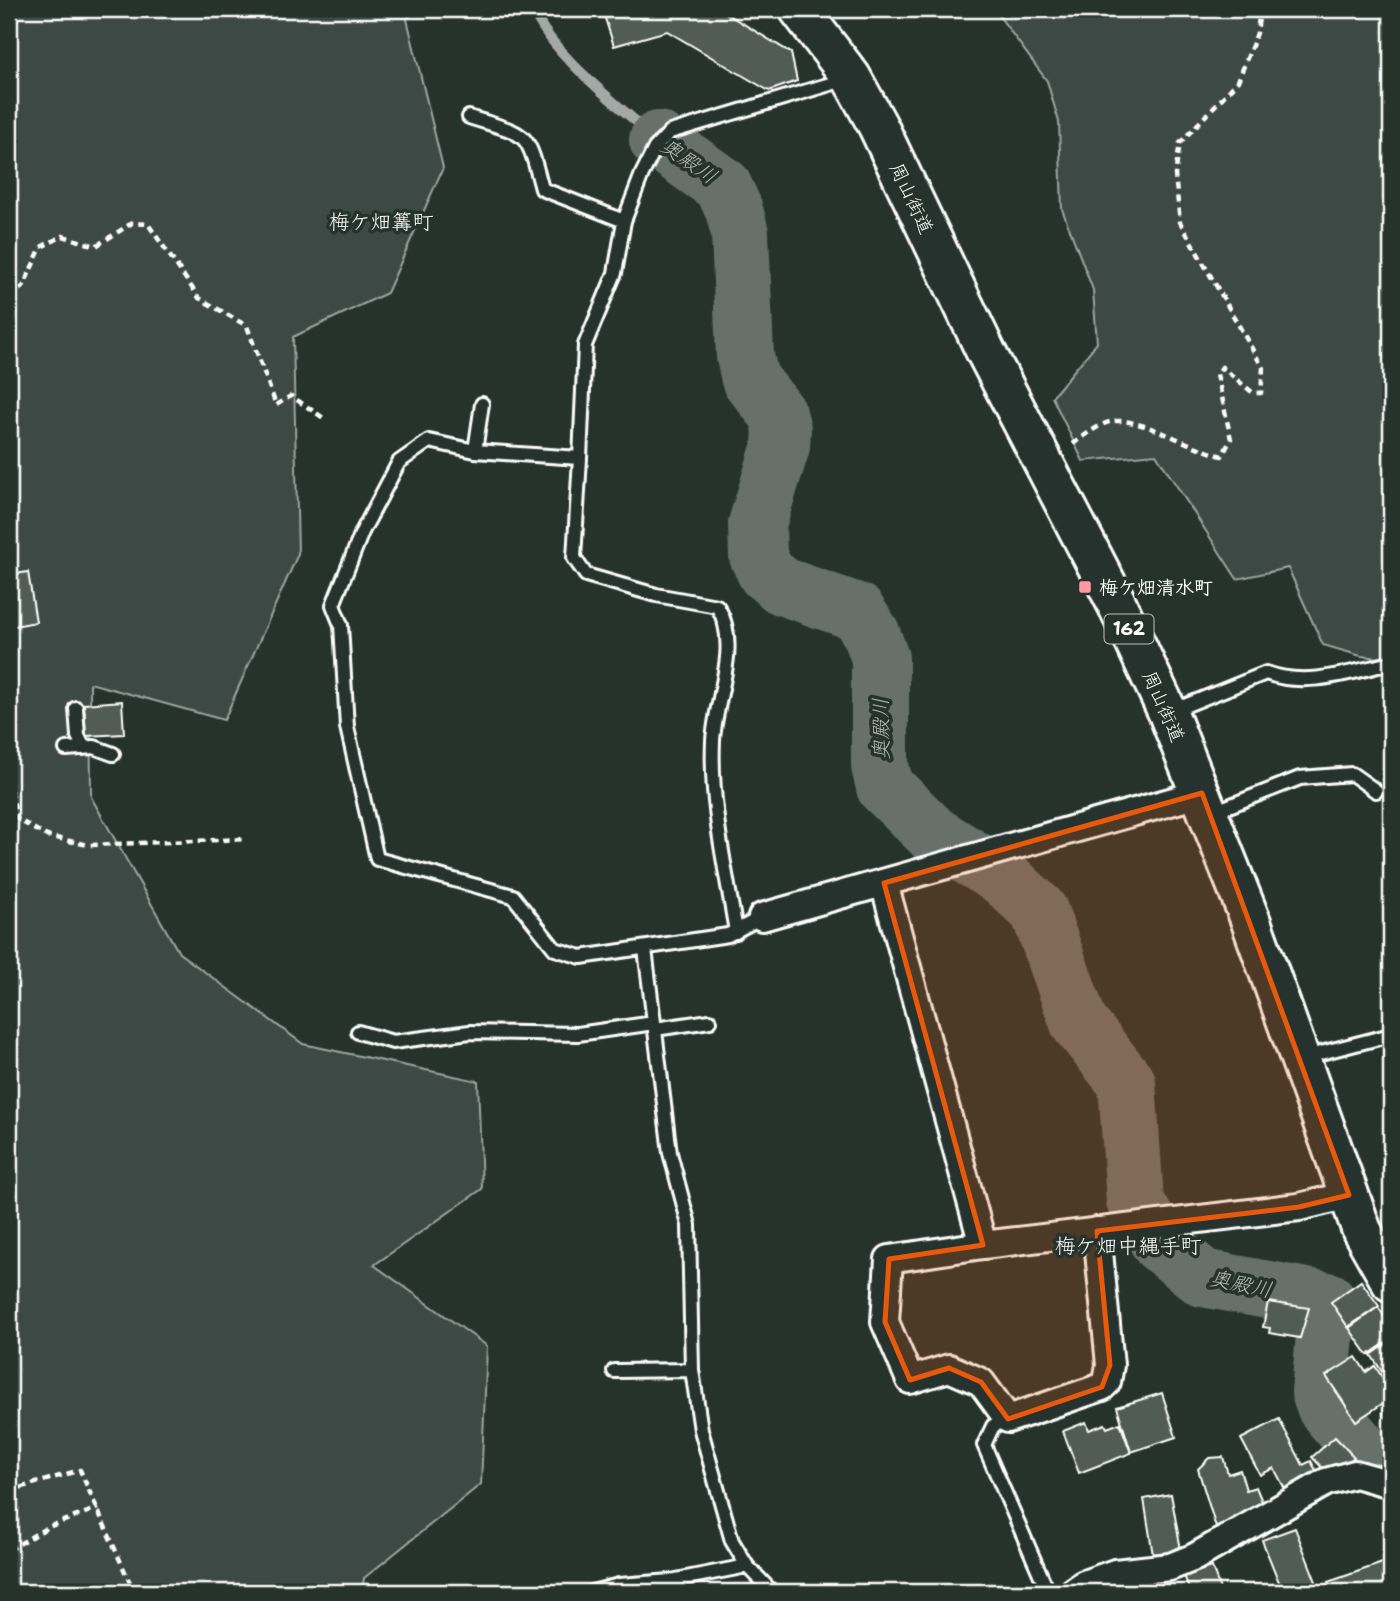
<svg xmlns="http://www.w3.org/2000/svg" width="1400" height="1601" viewBox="0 0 1400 1601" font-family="'Shantell Sans','Klee One',sans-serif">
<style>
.green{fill:#3e4944;stroke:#9ea4a2;stroke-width:2}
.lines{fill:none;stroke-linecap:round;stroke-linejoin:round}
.stream{stroke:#a4a9a7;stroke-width:10}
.river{stroke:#67706c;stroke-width:58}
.building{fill:#515c57;stroke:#fff;stroke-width:2}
.service-casing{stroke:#fff;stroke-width:18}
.minor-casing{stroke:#fff;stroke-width:32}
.trunk-casing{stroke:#fff;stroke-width:44}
.path{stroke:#fff;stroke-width:4.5;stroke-dasharray:7 5;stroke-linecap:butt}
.service{stroke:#26332d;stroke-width:12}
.minor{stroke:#26332d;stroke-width:26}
.trunk{stroke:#26332d;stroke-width:38}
.marked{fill:#e8590c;fill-opacity:0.2;stroke:#e8590c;stroke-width:5;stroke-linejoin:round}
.poi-dot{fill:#ff9aa2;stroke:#26332d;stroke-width:2.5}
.labels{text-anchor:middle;stroke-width:7;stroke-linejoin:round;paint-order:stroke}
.shield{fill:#26332d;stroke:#bec2c0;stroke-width:2}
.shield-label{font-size:18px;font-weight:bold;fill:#fff}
.street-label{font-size:19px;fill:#fff;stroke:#26332d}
.poi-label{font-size:19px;font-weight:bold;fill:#fff;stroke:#26332d;text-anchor:start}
.water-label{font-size:21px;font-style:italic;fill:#b3b8b6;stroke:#26332d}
.neighbourhood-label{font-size:21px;fill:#fff;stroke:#26332d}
</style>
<rect width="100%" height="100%" fill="#26332d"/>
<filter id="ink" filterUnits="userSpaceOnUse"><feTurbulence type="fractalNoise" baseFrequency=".0143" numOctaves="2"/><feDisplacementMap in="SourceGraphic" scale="14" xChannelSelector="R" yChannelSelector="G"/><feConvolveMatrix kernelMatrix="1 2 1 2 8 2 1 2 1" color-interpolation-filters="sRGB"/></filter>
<g filter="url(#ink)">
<path class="green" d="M 9,9 L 416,9 L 407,19 L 443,168 L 387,293 L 293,337 L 298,554 L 224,720 L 90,683 L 91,797 L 179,953 L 303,1044 L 478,1081 L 482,1189 L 374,1265 L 487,1346 L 481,1484 L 364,1578 L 362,1592 L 9,1592 Z
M 994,9 L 1391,9 L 1391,659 L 1361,656 L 1323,645 L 1288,568 L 1237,579 L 1156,454 L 1083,461 L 1052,397 L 1097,343 L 1093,290 L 1062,209 L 1059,122 L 1047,81 Z"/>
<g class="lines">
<path class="stream" d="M 533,9 C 549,52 622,109 658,140"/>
<path class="river" d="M 658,140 L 723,186 L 734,210 L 740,233 L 745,356 L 750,379 L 778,414 L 782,429 L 781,446 L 757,524 L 758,556 L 766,573 L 782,586 L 857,612 L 871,633 L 880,658 L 880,766 L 885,787 L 934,835 L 1004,878 L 1039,911 L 1079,1023 L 1127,1083 L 1135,1201 L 1160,1244 L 1203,1278 L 1328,1301 L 1320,1392 L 1326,1408 L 1368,1458"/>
</g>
<path class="building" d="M 602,9 L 719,9 L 791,53 L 797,81 L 769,91 L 667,31 L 614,46 Z
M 28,572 L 36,622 L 9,627 L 9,575 Z
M 122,701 L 124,734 L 86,736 L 84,704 Z
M 1361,1281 L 1379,1306 L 1348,1327 L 1331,1302 Z
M 1268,1302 L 1309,1308 L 1300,1338 L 1269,1333 L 1270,1328 L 1263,1327 Z
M 1378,1307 L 1391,1326 L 1391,1339 L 1368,1355 L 1349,1328 Z
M 1391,1341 L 1391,1385 L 1371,1355 Z
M 1356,1357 L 1366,1372 L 1375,1366 L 1391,1391 L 1391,1398 L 1356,1421 L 1326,1376 Z
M 1162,1393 L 1176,1437 L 1131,1452 L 1117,1407 Z
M 1391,1408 L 1391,1425 L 1383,1413 Z
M 1279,1419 L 1303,1465 L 1311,1461 L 1320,1478 L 1288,1495 L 1274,1468 L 1260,1475 L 1241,1439 Z
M 1086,1422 L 1089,1430 L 1105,1424 L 1107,1428 L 1120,1423 L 1131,1453 L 1079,1473 L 1063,1431 Z
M 1335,1437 L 1354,1457 L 1331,1477 L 1312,1457 Z
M 1223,1457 L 1228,1474 L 1240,1470 L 1246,1490 L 1256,1487 L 1266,1511 L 1217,1531 L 1198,1469 L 1209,1458 Z
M 1171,1494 L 1181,1550 L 1153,1555 L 1144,1499 Z
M 1295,1528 L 1320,1592 L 1283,1592 L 1262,1540 Z
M 1391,1560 L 1391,1592 L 1332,1592 L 1328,1582 Z
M 1212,1567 L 1221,1592 L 1190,1592 L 1184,1575 Z"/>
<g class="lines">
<defs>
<path id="service" d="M 469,117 C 529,136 526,128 542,189 L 624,221
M 475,451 L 482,404
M 580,458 L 574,558 L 586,575 L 656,595 L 717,606 C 742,644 715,699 713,741 C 710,805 726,869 736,932
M 76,708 L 78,736 L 84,748
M 1172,711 L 1266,673 C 1307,688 1350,672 1391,663
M 66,749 L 94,747 L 113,754
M 1211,813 L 1300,778 L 1352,774 L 1376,791
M 762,917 L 728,935 L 581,957 L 555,949 L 513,896 L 377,859 L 347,727 L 341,625 L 333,605 L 362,532 L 399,462 L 429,441 L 475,451 L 580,458 L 585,345 L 615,273 L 624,221 L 642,174 L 655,148 L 670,132 L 847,79
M 645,949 L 670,1153 L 689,1225 L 692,1370 L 701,1430 L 732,1541 L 747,1566 L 772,1592
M 655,1029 L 710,1021
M 358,1032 L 393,1042 L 470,1032 L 578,1034 L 654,1023
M 1305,1057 L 1391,1035
M 614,1371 L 692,1370
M 1008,1419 L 993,1426 L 984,1445 L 1048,1592
M 592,1592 L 619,1585 L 671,1581 L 747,1566"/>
<path id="minor" d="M 884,883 L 983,1245 L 1299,1207 L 1349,1195
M 762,917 L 1202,793
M 983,1245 L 889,1259 L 885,1322 L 910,1380 L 949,1368 L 981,1382 L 1008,1419 L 1102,1387 L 1107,1382 L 1110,1365 L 1097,1231
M 1073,1592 L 1084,1584 L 1115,1573 L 1170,1567 L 1195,1557 L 1326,1482 L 1355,1474 L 1391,1484"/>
<path id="trunk" d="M 799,9 L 851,77 L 878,126 L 986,352 L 1117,604 L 1168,713 L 1250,919 L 1362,1231 L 1391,1282"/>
</defs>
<use href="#service" class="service-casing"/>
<use href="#minor" class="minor-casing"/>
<use href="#trunk" class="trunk-casing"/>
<path class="path" d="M 9,295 L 23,287 L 41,247 L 63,236 L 96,246 L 132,223 L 148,224 L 199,298 L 247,326 L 276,405 L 291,396 L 325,419
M 1073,444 C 1084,436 1101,422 1115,421 C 1144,419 1191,448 1222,456 L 1231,439 L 1217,374 L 1222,367 L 1253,393 L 1261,393 L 1263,368 L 1180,222 L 1175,175 L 1180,143 L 1238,81 L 1257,33 L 1260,9
M 9,779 L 17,819 L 47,836 L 88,845 L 246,839
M 9,1491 L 80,1470 L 134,1592
M 9,1550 L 48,1527 L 98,1508"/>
<use href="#service" class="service"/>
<use href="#minor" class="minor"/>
<use href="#trunk" class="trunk"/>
</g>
</g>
<path class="marked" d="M 1202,793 L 1349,1195 L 1299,1207 L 1097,1231 L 1110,1365 L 1102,1387 L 1008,1419 L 981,1382 L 949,1368 L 910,1380 L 885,1322 L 889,1259 L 983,1245 L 884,883 Z"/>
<rect class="poi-dot" x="1078" y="580" width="14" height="14" rx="3.5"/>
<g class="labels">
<rect class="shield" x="1104.5" y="614.5" width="49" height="29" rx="5"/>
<g class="shield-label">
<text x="1129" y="635">162</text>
</g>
<g class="street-label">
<text transform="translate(912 198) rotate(65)" y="7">周山街道</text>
<text transform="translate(1164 706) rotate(66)" y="7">周山街道</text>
</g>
<g class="poi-label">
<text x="1099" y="594">梅ケ畑清水町</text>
</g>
<g class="water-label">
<text transform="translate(689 161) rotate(35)" y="7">奥殿川</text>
<text transform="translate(881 729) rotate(-91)" y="7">奥殿川</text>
<text transform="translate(1241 1284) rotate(12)" y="7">奥殿川</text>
</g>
<g class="neighbourhood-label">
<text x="381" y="229">梅ケ畑篝町</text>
<text x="1128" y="1253">梅ケ畑中縄手町</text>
</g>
</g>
<rect width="1400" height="1601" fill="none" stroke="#26332d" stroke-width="35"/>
<rect x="18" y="18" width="1365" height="1566" fill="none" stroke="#fff" stroke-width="2.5" filter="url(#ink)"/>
</svg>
